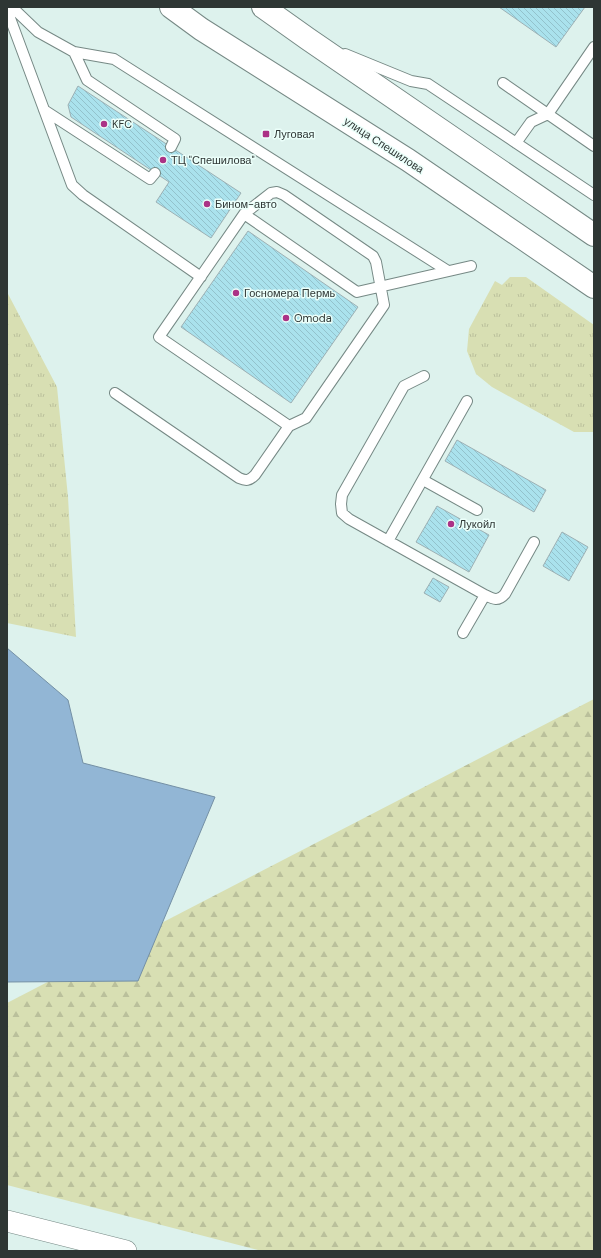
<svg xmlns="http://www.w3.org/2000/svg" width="601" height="1258" viewBox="0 0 601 1258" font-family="'DM Sans',sans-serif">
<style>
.grass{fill:url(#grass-tufts)}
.forest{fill:url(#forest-firs)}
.water{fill:#92b6d5;stroke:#7490a5}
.building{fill:url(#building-back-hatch);stroke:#9db0b4}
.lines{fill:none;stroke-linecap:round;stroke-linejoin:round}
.service-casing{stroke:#768985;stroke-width:12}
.minor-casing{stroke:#768985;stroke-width:22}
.primary-casing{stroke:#768985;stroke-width:24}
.service{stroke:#fff;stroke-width:10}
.minor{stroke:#fff;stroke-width:21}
.primary{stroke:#fff;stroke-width:22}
.poi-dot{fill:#ab3286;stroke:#ebfffa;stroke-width:1.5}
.labels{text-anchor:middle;stroke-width:3;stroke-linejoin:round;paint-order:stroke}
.poi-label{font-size:11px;fill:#2e3634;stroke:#ebfffa;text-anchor:start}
.street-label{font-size:11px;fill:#2e3634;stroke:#ebfffa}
</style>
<defs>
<pattern id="grass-tufts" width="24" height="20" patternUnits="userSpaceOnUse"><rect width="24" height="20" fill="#d8dfb3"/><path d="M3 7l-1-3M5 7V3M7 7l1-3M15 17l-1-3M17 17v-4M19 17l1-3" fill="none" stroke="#bac09b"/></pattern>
<pattern id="forest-firs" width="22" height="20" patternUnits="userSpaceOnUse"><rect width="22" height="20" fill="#d8dfb3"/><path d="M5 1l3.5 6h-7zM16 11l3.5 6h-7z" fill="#bac09b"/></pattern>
<pattern id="building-back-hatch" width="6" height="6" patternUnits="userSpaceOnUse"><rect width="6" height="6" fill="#aae2ed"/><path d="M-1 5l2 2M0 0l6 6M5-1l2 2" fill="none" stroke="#93c2cc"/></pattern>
</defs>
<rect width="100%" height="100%" fill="#ddf2ed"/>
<path class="grass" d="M 510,277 L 526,277 L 594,325 L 594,432 L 574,432 L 492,387 L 476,374 L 467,351 L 469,329 L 495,281 L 502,285 Z
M 7,292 L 57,387 L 68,497 L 76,637 L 7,623 Z"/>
<path class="forest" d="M 594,699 L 594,1251 L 262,1251 L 7,1185 L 7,1003 Z"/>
<path class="water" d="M 7,648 L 68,700 L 83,763 L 215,797 L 138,981 L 7,982 Z"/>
<path class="building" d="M 499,7 L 585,7 L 556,47 Z
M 78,86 L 241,193 L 211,238 L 156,202 L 169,182 L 71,117 L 68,105 Z
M 248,231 L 358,307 L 291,403 L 181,327 Z
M 457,440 L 546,490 L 534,512 L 445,461 Z
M 437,506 L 489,535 L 469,572 L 416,542 Z
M 562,532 L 588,547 L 569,581 L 543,566 Z
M 433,578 L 449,587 L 440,602 L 424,593 Z"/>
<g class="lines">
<defs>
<path id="service" d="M 13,8 L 38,32 L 74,52 L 114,59 L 448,271
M 7,10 L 72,185 L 83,195 L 201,277
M 74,52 L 87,80 L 175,139 L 171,147
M 345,54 L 411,81 L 428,84 L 594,195
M 503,83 L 594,146
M 44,110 L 150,179 L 155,173
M 516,143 L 531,122 L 548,114 L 594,47
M 277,192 L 284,195 L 373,256 L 376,262 L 384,305 L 306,418 L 289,426 L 159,337 L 244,214 L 271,193 Z
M 244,214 L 357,292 L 471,266
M 424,376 L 404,386 L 342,495 L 341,504 L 342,513 L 349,519 L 485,595 C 493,599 498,602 505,594 L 534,542
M 115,393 L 239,478 C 246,481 249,481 255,475 L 289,426
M 423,480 L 477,510
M 388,541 L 467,401
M 463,633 L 485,595"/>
<path id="minor" d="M 7,1221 L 126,1251"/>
<path id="primary" d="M 171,7 L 201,29 L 408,160 L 594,287
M 263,7 L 308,39 L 594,235"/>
</defs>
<use href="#service" class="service-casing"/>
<use href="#minor" class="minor-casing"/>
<use href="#primary" class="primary-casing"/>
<use href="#service" class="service"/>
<use href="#minor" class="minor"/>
<use href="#primary" class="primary"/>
</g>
<g class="poi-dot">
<circle cx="104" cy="124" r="4"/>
<rect x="262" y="130" width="8" height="8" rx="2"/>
<circle cx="163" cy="160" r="4"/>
<circle cx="207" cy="204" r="4"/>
<circle cx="236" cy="293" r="4"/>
<circle cx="286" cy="318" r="4"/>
<circle cx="451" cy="524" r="4"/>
</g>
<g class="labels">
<g class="poi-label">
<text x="112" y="128">KFC</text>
<text x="274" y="138">Луговая</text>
<text x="171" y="164">ТЦ "Спешилова"</text>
<text x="215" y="208">Бином-авто</text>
<text x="244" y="297">Госномера Пермь</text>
<text x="294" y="322">Omoda</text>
<text x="459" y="528">Лукойл</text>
</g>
<g class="street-label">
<text transform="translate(384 145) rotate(33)" y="4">улица Спешилова</text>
</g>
</g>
<rect width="601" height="1258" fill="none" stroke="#2e3634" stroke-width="16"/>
</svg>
